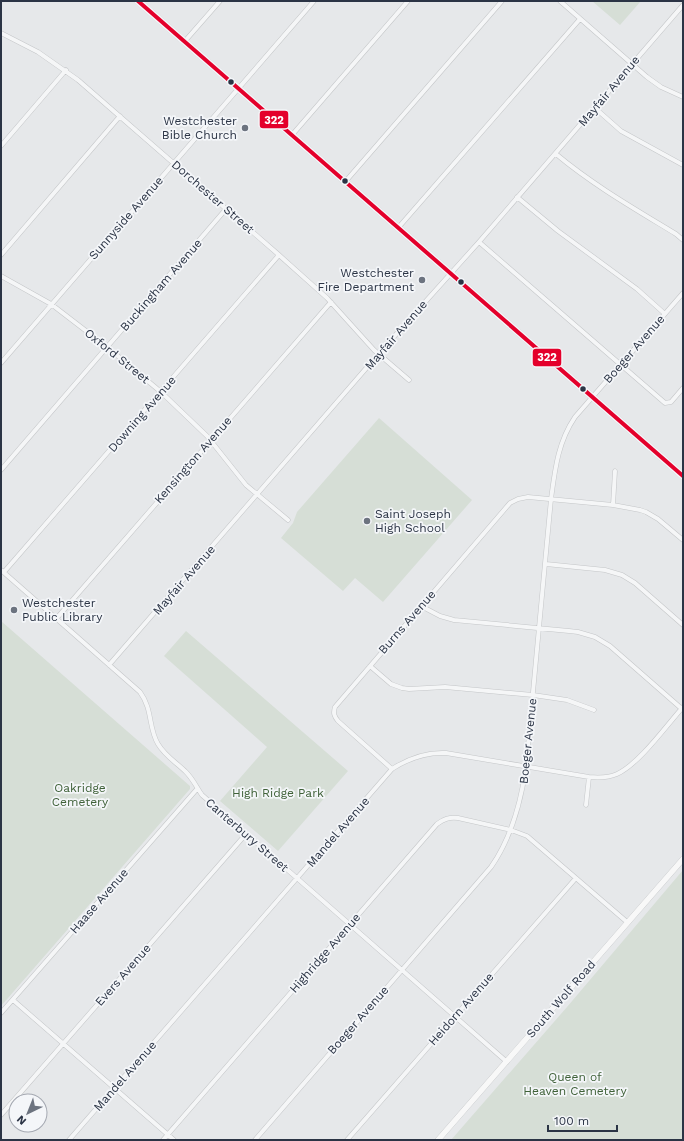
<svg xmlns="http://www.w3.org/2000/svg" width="684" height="1141" viewBox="0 0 684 1141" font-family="'Work Sans',sans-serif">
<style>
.green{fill:#d6ded6}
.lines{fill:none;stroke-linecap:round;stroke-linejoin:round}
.street-casing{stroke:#c4c6c8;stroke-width:5}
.secondary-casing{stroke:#c4c6c8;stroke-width:6}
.primary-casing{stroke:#c2c5c8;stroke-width:7}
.street{stroke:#f5f6f7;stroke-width:4}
.secondary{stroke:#f8f8f8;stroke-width:5.5}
.primary{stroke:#f8f8f8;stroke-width:6}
.bus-1-casing{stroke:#f4f6f9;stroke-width:7}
.bus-1{stroke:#e4002b;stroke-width:4}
.bus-dot{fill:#2b3445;stroke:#f4f6f9;stroke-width:1.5}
.poi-dot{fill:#6c737f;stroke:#f4f6f9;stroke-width:1.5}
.labels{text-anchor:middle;stroke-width:3.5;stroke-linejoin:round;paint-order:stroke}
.street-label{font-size:12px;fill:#2b3445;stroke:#f4f6f9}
.poi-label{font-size:12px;fill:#2b3445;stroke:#f4f6f9;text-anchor:end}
.park-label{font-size:12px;fill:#3f6138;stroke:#f4f6f9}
.line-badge{stroke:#f4f6f9;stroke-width:1.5}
.badge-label{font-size:11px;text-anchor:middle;font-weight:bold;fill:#fff}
</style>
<rect width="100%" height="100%" fill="#e6e8ea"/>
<path class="green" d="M 592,1 L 641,1 L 620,25 Z
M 379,418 L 472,500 L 383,602 L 355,578 L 343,591 L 281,538 L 293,523 L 297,512 Z
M 1,621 L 190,786 L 190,789 L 1,1006 Z
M 186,631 L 348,771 L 278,851 L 220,801 L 267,747 L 164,656 Z
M 683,870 L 683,1140 L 451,1140 L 567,1007 Z"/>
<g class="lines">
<defs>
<path id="street" d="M 560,1 L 647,77 L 661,87 L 683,97
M 1,33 L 38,52 L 78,80 L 279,255 L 327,298 L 374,350 L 409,380
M 185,41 L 220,1
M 595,108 L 621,131 L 683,165
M 292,135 L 408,1
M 1,146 L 66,70
M 556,154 C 593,185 635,209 676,234 L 683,240
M 345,182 L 502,1
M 517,197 L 558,231 L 637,289 L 665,314
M 398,228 L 580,19
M 479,242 L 665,403 L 671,402 L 683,388
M 1,255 L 120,116
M 1,276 L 51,304 L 107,347 L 161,392 L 207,436 L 246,485 L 288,520
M 1,363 L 314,1
M 1,470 L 226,209
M 613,505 L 615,471
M 546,564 L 605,570 L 622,575 L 635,583 L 683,625
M 1,570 L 140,692 C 153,710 148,727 158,744 C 165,756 177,763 186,772 C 193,779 197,788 202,795 L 507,1062
M 4,572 L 279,255
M 421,606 L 440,616 L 454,620 L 569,631 L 578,632 L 595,637 L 610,646 L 682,709
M 56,619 L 331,302
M 109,665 L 382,350 L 479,242 L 683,5
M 370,666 L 391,684 L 402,688 L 409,689 L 445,687 L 533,695 L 567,700 L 594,710
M 392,769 L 338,721 C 334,716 333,713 335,707 L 510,503 L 518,499 L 528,497 L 613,505 L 640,510 L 646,512 L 658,519 L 683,540
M 586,805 L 589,777
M 13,1000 L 174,1140
M 1,1013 L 197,789
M 1,1115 L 246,834
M 69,1140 L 392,769 C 409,758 426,752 446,753 L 589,777 C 599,778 608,778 617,774 C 639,764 666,726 683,707
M 163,1140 L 437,824 C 444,819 449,817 458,818 L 511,830 L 527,836 L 627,922
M 255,1140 L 491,867 C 512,837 521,802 526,767 L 551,499 C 555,469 558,442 575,417 L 683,293
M 347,1140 L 576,878"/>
<path id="secondary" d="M 438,1140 L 683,859"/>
<path id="primary" d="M 138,1 L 683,476"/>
</defs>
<use href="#street" class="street-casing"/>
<use href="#secondary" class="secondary-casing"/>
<use href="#primary" class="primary-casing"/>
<use href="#street" class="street"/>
<use href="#secondary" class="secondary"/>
<use href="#primary" class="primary"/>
<defs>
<path id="bus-1" d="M 138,1 L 683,476"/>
</defs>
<use href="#bus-1" class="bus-1-casing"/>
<use href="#bus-1" class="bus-1"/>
</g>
<g class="bus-dot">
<circle cx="231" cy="82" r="3.5"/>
<circle cx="345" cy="181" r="3.5"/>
<circle cx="461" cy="282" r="3.5"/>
<circle cx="583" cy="389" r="3.5"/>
</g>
<g class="poi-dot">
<circle cx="245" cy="128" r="4"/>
<circle cx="422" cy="280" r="4"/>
<circle cx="367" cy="521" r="4"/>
<circle cx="14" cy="610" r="4"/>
</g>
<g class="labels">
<g class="street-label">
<text transform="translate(609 91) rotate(-50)" y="4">Mayfair Avenue</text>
<text transform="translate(213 197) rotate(41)" y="4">Dorchester Street</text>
<text transform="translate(126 218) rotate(-49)" y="4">Sunnyside Avenue</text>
<text transform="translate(161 285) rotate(-49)" y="4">Buckingham Avenue</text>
<text transform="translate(396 335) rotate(-49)" y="4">Mayfair Avenue</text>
<text transform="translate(634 349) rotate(-49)" y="4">Boeger Avenue</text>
<text transform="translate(117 356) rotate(39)" y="4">Oxford Street</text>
<text transform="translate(142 414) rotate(-49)" y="4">Downing Avenue</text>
<text transform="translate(193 460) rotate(-49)" y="4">Kensington Avenue</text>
<text transform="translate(184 580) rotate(-49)" y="4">Mayfair Avenue</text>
<text transform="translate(407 622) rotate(-49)" y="4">Burns Avenue</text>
<text transform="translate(528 741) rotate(-84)" y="4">Boeger Avenue</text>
<text transform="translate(338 832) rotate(-49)" y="4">Mandel Avenue</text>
<text transform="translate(247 835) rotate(41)" y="4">Canterbury Street</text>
<text transform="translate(99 901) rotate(-49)" y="4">Haase Avenue</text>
<text transform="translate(325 953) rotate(-49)" y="4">Highridge Avenue</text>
<text transform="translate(123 975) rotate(-49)" y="4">Evers Avenue</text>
<text transform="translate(561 999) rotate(-49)" y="4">South Wolf Road</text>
<text transform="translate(461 1009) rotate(-49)" y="4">Heidorn Avenue</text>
<text transform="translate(358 1020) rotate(-49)" y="4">Boeger Avenue</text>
<text transform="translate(125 1076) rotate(-49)" y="4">Mandel Avenue</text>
</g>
<g class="poi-label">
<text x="237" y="125">Westchester<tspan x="237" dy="14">Bible Church</tspan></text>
<text x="414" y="277">Westchester<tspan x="414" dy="14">Fire Department</tspan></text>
<text x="375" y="518" text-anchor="start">Saint Joseph<tspan x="375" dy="14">High School</tspan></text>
<text x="22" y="607" text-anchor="start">Westchester<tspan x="22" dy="14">Public Library</tspan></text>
</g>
<g class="park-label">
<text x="80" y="792">Oakridge<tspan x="80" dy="14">Cemetery</tspan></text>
<text x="278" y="797">High Ridge Park</text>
<text x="575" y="1081">Queen of<tspan x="575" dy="14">Heaven Cemetery</tspan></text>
</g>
</g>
<g class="line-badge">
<rect x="259" y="110" width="30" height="19" rx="4" fill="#e4002b"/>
<rect x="532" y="348" width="30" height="19" rx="4" fill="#e4002b"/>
</g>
<g class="badge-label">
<text x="274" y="124">322</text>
<text x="547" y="361">322</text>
</g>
<rect width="684" height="1141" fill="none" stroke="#2b3445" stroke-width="4"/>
<g transform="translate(28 1113) rotate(223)"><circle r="19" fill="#f4f6f9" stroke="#a4a8b1"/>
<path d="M0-3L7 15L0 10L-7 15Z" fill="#6c737f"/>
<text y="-6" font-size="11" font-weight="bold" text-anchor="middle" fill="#2b3445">N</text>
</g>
<path d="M548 1125v6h69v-6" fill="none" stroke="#2b3445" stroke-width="2"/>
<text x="554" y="1125" font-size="12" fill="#2b3445" stroke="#f4f6f9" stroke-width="3" paint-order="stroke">100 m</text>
</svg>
